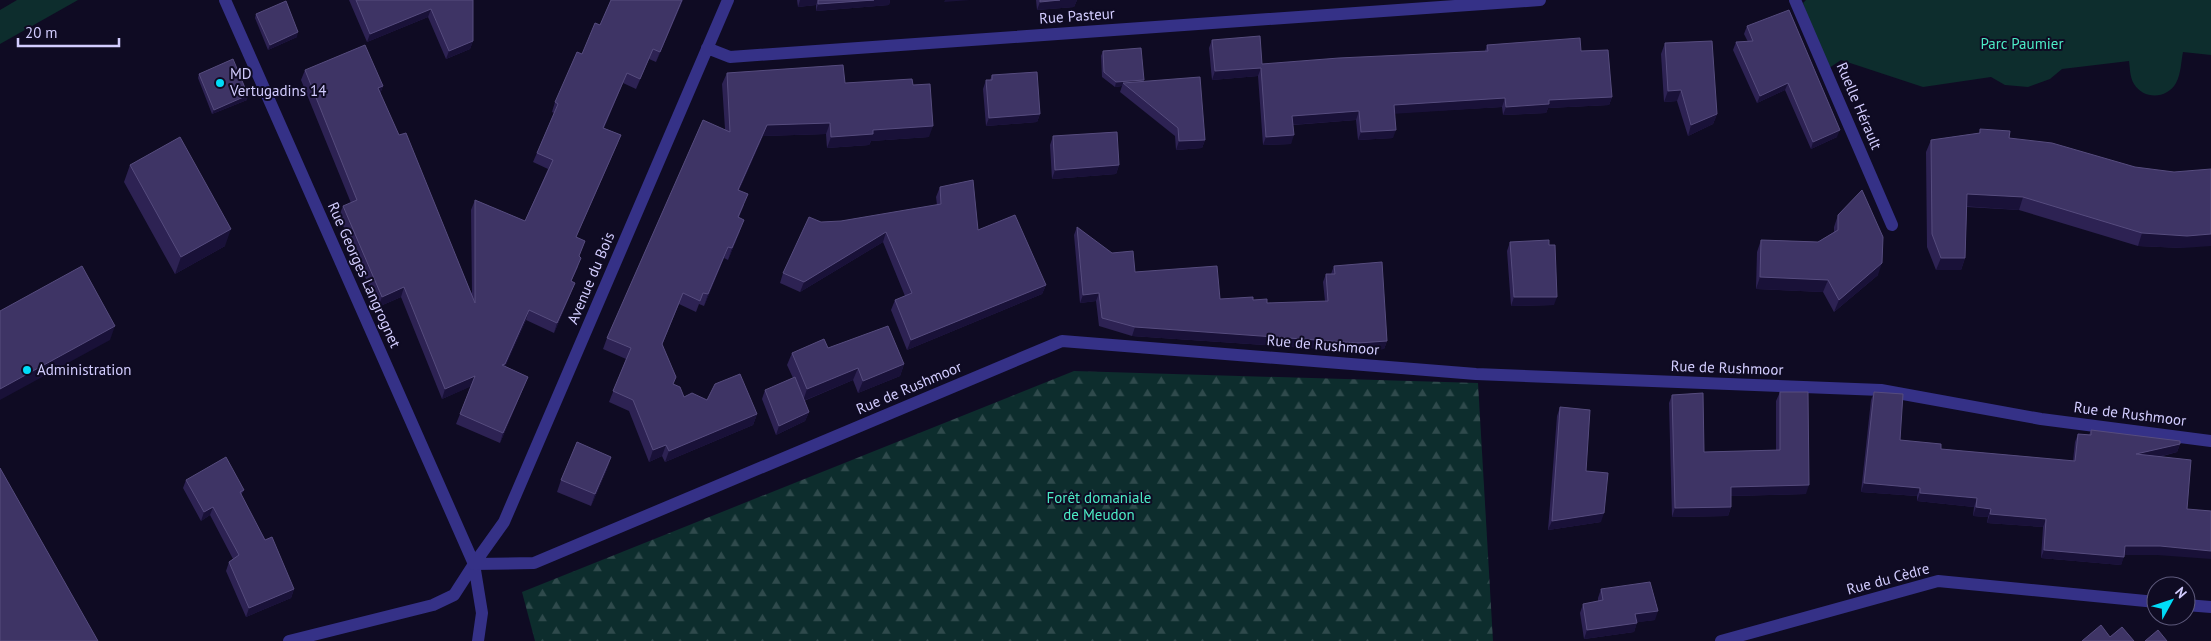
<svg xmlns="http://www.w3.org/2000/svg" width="2211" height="641" viewBox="0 0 2211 641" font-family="'PT Sans',sans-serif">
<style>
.forest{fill:url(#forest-firs)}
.park{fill:#0d2d2d}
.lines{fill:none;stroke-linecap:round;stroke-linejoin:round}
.service{stroke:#353187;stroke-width:12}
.minor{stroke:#353187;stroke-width:12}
.wall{fill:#2d2253}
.shaded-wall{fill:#191138}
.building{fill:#3e3465;stroke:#564c7e}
.poi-dot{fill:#00dcf8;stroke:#0f0b23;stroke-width:2}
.labels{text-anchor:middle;stroke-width:4;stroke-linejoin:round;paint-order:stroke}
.street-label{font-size:15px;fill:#d3cdff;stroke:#0f0b23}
.park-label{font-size:15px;fill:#4cecc6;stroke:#0f0b23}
.poi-label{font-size:15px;fill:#d3cdff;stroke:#0f0b23;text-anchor:start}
</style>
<defs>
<pattern id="forest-firs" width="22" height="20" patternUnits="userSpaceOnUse" patternTransform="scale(1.25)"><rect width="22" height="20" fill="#0d2d2d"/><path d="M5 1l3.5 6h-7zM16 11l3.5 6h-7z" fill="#2f4a4c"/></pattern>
</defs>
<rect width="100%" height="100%" fill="#0f0b23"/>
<path class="forest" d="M 1074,371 L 1478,383 L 1493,641 L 535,641 L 522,592 Z"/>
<path class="park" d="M 17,0 L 78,0 L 0,44 L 0,10 Z
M 1806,0 L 2211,0 L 2211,55 L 2183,52 C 2181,62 2181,74 2176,83 C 2167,99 2144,100 2134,84 C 2130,78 2130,68 2129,61 L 2062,69 L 2050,79 L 2028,87 L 2005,85 L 1991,77 L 1923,87 L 1841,60 L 1826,70 L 1805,9 L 1803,3 Z"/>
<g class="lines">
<path class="service" d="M 1795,0 L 1892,225
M 474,564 L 482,613 L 478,641
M 289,641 L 433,605 L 454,595 L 474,564"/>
<path class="minor" d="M 225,0 L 474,564
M 707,48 L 730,57 L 1540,0
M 474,564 L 534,563 L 1062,341 L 1476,374 L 1881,390 L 2041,419 L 2211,441
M 474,564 L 504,522 L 728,0
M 2186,605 L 2211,607
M 1721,641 L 1938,581 L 2156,602"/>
</g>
<path class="wall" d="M 349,0 L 473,0 L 473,41 L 470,49 L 446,59 L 428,17 L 367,42 Z
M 611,0 L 683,0 L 656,62 L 649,59 L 636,89 L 623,83 L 604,128 L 621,135 L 617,145 L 576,237 L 585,241 L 579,256 L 578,267 L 571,282 L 571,293 L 554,333 L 526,320 L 505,366 L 528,377 L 500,443 L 456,424 L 471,386 L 442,399 L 401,297 L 378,307 L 339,216 L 343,206 L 351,203 L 301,80 L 305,70 L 383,86 L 380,94 L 472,294 L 471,210 L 475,200 L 525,221 L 548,169 L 533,162 L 554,113 L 552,112 L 555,102 L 582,54 L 600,25 Z
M 797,0 L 890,0 L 889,5 L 816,11 L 816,5 L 798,7 Z
M 1036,0 L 1077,0 L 1074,7 L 1037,10 Z
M 256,14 L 297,37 L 268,50 L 255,18 Z
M 1747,26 L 1837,137 L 1811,149 L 1785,90 L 1757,103 L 1733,50 L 1736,42 L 1748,42 L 1744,34 Z
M 1212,40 L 1262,64 L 1485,51 L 1487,45 L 1581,51 L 1612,97 L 1609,105 L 1548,108 L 1546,113 L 1503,115 L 1502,107 L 1395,113 L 1393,138 L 1358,140 L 1356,120 L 1293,125 L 1291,144 L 1263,145 L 1258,76 L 1212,80 L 1209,48 Z
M 1665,43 L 1717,114 L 1713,124 L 1688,136 L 1677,101 L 1664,102 L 1661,54 Z
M 1103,51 L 1144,82 L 1205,140 L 1202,148 L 1176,150 L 1175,136 L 1120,92 L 1122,86 L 1115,87 L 1102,77 L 1101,56 Z
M 727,73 L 845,83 L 913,85 L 929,137 L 871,141 L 869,145 L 827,148 L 826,134 L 763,136 L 739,190 L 744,205 L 739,217 L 740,231 L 728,260 L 724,258 L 704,306 L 699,304 L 696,312 L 679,304 L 662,345 L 673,384 L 684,397 L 707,400 L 757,414 L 753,425 L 665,462 L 662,456 L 649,462 L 629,411 L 609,402 L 626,359 L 603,349 L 607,338 L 725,129 L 722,84 Z
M 199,74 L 247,100 L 212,114 L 198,78 Z
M 992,75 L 1040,114 L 1037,122 L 986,126 L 983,89 L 986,80 L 990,80 Z
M 1980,129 L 2009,138 L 2183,248 L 2138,246 L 2019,210 L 1967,207 L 1965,258 L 1961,270 L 1936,270 L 1927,247 L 1926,152 L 1931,140 L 1979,133 Z
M 1053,136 L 1119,165 L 1116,174 L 1052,179 L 1050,145 Z
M 130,165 L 225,246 L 175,274 L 124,182 Z
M 940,187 L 978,230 L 1046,285 L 1042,294 L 907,350 L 891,310 L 895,300 L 905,296 L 883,242 L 800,292 L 780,283 L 783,273 L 841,221 L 937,205 L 936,197 Z
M 1838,215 L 1878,275 L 1834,312 L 1823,292 L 1756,289 L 1757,252 L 1761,240 L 1818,242 L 1834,232 L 1834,227 Z
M 1077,227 L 1135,272 L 1220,299 L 1253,300 L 1267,303 L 1325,301 L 1323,282 L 1326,274 L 1331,274 L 1334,266 L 1387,341 L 1384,349 L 1355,351 L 1132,336 L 1099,326 L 1096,301 L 1080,303 L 1074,235 Z
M 1510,242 L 1554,305 L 1511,306 L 1507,251 Z
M 828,348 L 904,364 L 900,376 L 858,393 L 853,380 L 804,401 L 809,412 L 805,421 L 776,435 L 762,399 L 765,390 L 793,378 L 787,365 L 792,353 Z
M 1780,392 L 1806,494 L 1731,496 L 1731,507 L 1728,516 L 1672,517 L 1669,403 L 1672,395 L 1704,452 L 1776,450 L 1776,401 Z
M 1874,392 L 1900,440 L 1941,449 L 2073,461 L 2075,442 L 2078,434 L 2089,435 L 2091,430 L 2180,444 L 2177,452 L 2159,457 L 2157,555 L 2124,555 L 2121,565 L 2041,558 L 2043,527 L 1987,523 L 1988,517 L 1973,516 L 1974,507 L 1917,501 L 1917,496 L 1861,492 L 1871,400 Z
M 1560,407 L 1586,471 L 1601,522 L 1548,530 L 1557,416 Z
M 611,457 L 607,469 L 591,506 L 557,492 L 561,480 Z
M 186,480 L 244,490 L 241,495 L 265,540 L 294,589 L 291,598 L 246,617 L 226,571 L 229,562 L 233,559 L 210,515 L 201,521 L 183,488 Z
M 1601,589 L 1655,620 L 1637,622 L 1634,632 L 1584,639 L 1580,613 L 1583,604 L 1598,601 L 1598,598 Z"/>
<path class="shaded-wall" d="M 682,0 L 683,0 L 656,62 L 660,52 Z
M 800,0 L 818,0 L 816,5 L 798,7 Z
M 874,0 L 890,0 L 889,5 L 816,11 L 818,4 Z
M 945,0 L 970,0 L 944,2 Z
M 1060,0 L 1077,0 L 1074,7 L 1037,10 L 1040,2 Z
M 431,9 L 428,17 L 367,42 L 370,34 Z
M 298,32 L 297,37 L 268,50 L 270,45 Z
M 473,41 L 470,49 L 446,59 L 449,51 Z
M 1261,68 L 1258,76 L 1212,80 L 1215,71 Z
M 627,73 L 623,83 L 599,138 L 603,128 Z
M 1144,80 L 1143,85 L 1123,83 L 1122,86 L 1115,87 L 1116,82 Z
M 1788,83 L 1785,90 L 1757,103 L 1760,96 Z
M 383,86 L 379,96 L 378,88 Z
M 1681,90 L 1677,101 L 1664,102 L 1668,91 Z
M 248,95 L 247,100 L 212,114 L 214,110 Z
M 1612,97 L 1609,105 L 1548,108 L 1546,113 L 1503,115 L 1506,107 L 1549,100 Z
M 1505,98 L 1502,107 L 1391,114 L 1394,105 Z
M 1359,111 L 1356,120 L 1289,125 L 1292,116 Z
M 1040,114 L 1037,122 L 986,126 L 989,118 Z
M 1717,114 L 1713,124 L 1688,136 L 1691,125 Z
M 830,123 L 826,134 L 763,136 L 734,201 L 738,190 L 767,125 Z
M 933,126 L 929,137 L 871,141 L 869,145 L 827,148 L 831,137 L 873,130 Z
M 1396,130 L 1393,138 L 1358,140 L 1361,132 Z
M 1840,130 L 1837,137 L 1811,149 L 1813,142 Z
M 621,135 L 617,145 L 572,247 L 576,237 Z
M 1294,135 L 1291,144 L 1263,145 L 1266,137 Z
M 1205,140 L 1202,148 L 1176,150 L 1179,141 Z
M 1119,165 L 1116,174 L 1052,179 L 1055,170 Z
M 1967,194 L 2023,197 L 2019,210 L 1963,206 Z
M 744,220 L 740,231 L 728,260 L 732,248 Z
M 231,229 L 225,246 L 175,274 L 181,257 Z
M 886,232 L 883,242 L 800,292 L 804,282 Z
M 2142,233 L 2211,234 L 2211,246 L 2183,248 L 2138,246 Z
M 728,247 L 724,258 L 704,306 L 708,294 Z
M 1941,258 L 1965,258 L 1961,270 L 1936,270 Z
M 1882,263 L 1878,275 L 1834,312 L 1839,300 Z
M 1760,277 L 1828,280 L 1823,292 L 1756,289 Z
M 575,283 L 571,293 L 554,333 L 557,323 Z
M 1046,285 L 1042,294 L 907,350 L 911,340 Z
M 404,287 L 401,297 L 378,307 L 382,297 Z
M 1099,293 L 1096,301 L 1080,303 L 1083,295 Z
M 1514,297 L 1557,297 L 1554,305 L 1511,306 Z
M 529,310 L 526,320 L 502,374 L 502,365 Z
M 115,326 L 110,340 L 0,400 L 0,389 Z
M 1135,327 L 1387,341 L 1384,349 L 1355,351 L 1132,336 Z
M 904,364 L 900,376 L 858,393 L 863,381 Z
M 858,368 L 853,380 L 803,401 L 807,389 Z
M 475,376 L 472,386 L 442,399 L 445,389 Z
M 528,377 L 524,386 L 500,443 L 503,433 Z
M 809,412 L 805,421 L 776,435 L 779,426 Z
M 757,414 L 753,425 L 665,462 L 669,451 Z
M 2180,444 L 2177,452 L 2133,463 L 2136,454 Z
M 666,445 L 662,456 L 649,462 L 653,450 Z
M 611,457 L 607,469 L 591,506 L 595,494 Z
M 1864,483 L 1920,488 L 1917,496 L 1861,492 Z
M 1809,485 L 1806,494 L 1728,496 L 1731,487 Z
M 1920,493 L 1977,498 L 1974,507 L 1917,501 Z
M 213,507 L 210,515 L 201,521 L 204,512 Z
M 1731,507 L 1728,516 L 1672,517 L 1675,508 Z
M 1976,507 L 1991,509 L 1988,517 L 1973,516 Z
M 1604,513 L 1601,522 L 1548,530 L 1552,521 Z
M 1990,514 L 2046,519 L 2043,527 L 1987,523 Z
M 2125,546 L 2160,546 L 2211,551 L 2211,559 L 2157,555 L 2122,555 Z
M 2044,550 L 2124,557 L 2121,565 L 2041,558 Z
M 294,589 L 291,598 L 246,617 L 249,608 Z
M 1658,611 L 1655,620 L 1632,623 L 1635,614 Z
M 1637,623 L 1634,632 L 1584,639 L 1587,630 Z"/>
<path class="building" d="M 356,0 L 473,0 L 473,41 L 449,51 L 431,9 L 370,34 Z
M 611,0 L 682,0 L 660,52 L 653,49 L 640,79 L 627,73 L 603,128 L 621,135 L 576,237 L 585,241 L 579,256 L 581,258 L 571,281 L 575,283 L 557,323 L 529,310 L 505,364 L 502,365 L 528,377 L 503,433 L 460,414 L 475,376 L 445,389 L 404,287 L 382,297 L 343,206 L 357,200 L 305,70 L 365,45 L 383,86 L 378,88 L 399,135 L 406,133 L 475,303 L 475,200 L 525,221 L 553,160 L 537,153 L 558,104 L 555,102 L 577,52 L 582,54 L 595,23 L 600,25 Z
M 818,0 L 874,0 L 818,4 Z
M 1040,0 L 1060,0 L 1040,2 Z
M 286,1 L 298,32 L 270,45 L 256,14 Z
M 1789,10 L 1840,130 L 1813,142 L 1788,83 L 1760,96 L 1736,42 L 1753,41 L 1747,26 Z
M 1260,36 L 1262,64 L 1339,58 L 1488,51 L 1487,45 L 1580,38 L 1581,51 L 1608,50 L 1612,97 L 1549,100 L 1549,104 L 1506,107 L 1505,98 L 1394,105 L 1396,130 L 1361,132 L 1359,111 L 1292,116 L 1294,135 L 1266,137 L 1261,68 L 1215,71 L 1212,40 Z
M 1712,41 L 1717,114 L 1691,125 L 1681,90 L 1668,91 L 1665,43 Z
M 1141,48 L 1144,80 L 1116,82 L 1104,72 L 1103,51 Z
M 233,59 L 248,95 L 214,110 L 199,74 Z
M 843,65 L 845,83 L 912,79 L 913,85 L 930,84 L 933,126 L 873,130 L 873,134 L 831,137 L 830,123 L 767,125 L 738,190 L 748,194 L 738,217 L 744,220 L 732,248 L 728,247 L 708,294 L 703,293 L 700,301 L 683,293 L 662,344 L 676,377 L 673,384 L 680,387 L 684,397 L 692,393 L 707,400 L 715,384 L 740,374 L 757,414 L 669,451 L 666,445 L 653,450 L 633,400 L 613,391 L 631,348 L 607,338 L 703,120 L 730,132 L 727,73 Z
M 1037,72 L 1040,114 L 989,118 L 986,80 L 992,80 L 992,75 Z
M 1200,77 L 1205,140 L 1179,141 L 1178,128 L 1123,83 Z
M 1980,129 L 2010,131 L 2009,138 L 2052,143 L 2135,167 L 2174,172 L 2211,169 L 2211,234 L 2187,236 L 2142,233 L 2023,197 L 1967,194 L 1965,258 L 1941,258 L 1932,234 L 1931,140 L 1980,133 Z
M 1117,132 L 1119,165 L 1055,170 L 1053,136 Z
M 180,137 L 231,229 L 181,257 L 130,165 Z
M 973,180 L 978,230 L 1015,215 L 1046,285 L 911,340 L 895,300 L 912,293 L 886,232 L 804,282 L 783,273 L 809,217 L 821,222 L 841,221 L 941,204 L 940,187 Z
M 1862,190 L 1883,237 L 1882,263 L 1839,300 L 1828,280 L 1760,277 L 1761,240 L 1818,242 L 1838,230 L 1838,215 Z
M 1077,227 L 1112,253 L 1133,251 L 1135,272 L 1217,266 L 1220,299 L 1253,297 L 1253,300 L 1267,299 L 1267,303 L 1328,301 L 1326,274 L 1335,274 L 1334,266 L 1382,262 L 1387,341 L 1358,343 L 1135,327 L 1102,318 L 1099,293 L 1083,295 Z
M 1549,240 L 1549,245 L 1555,245 L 1557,297 L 1514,297 L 1510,242 Z
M 82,266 L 115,326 L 0,389 L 0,311 Z
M 888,326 L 904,364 L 863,381 L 858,368 L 807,389 L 792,353 L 824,339 L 828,348 Z
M 795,377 L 809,412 L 779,426 L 765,390 Z
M 1780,392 L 1808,392 L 1809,485 L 1731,487 L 1731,507 L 1675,508 L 1672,395 L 1703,393 L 1704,452 L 1780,450 Z
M 1874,392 L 1903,394 L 1900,440 L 1941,444 L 1941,449 L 2075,461 L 2078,434 L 2091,435 L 2091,430 L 2180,441 L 2180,444 L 2136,454 L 2191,460 L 2187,509 L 2211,511 L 2211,551 L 2160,546 L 2125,546 L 2124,557 L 2044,550 L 2046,519 L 1990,514 L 1991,509 L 1976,507 L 1977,498 L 1920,493 L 1920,488 L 1864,483 Z
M 1560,407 L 1590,410 L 1586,471 L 1608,473 L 1604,513 L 1552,521 Z
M 577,442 L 611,457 L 595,494 L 561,480 Z
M 226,457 L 244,490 L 240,492 L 265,540 L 272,537 L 294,589 L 249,608 L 229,562 L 239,555 L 213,507 L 204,512 L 186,480 Z
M 0,468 L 98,641 L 0,641 Z
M 1650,582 L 1658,611 L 1635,614 L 1637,623 L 1587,630 L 1583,604 L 1603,600 L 1601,589 Z
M 2101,625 L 2110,637 L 2122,627 L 2134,641 L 2082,641 Z
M 2158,630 L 2167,641 L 2145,641 Z"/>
<g class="poi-dot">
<circle cx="220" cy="83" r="5"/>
<circle cx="27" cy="370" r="5"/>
</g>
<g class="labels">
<g class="street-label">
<text transform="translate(1077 16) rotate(-4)" y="5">Rue Pasteur</text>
<text transform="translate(1859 106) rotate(67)" y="5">Ruelle Hérault</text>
<text transform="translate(364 275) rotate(66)" y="5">Rue Georges Langrognet</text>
<text transform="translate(591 278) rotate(-67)" y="5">Avenue du Bois</text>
<text transform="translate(1323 345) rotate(5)" y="5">Rue de Rushmoor</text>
<text transform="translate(1727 368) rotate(2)" y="5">Rue de Rushmoor</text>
<text transform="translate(909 388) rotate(-23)" y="5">Rue de Rushmoor</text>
<text transform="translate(2130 414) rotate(7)" y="5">Rue de Rushmoor</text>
<text transform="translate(1888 579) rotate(-15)" y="5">Rue du Cèdre</text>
</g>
<g class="park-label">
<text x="2022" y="49">Parc Paumier</text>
<text x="1099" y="503">Forêt domaniale<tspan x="1099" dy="17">de Meudon</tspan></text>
</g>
<g class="poi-label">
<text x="230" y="79">MD<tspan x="230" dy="17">Vertugadins 14</tspan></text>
<text x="37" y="375">Administration</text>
</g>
</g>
<g transform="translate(2171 601) rotate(50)"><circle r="24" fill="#0f0b23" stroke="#5d597b"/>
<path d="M0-4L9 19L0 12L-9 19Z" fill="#00dcf8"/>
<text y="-8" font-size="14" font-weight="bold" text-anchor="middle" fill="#d3cdff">N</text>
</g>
<path d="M18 38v8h101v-8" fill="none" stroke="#d3cdff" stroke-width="2.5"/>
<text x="25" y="38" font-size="15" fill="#d3cdff" stroke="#0f0b23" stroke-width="4" paint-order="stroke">20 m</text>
</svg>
